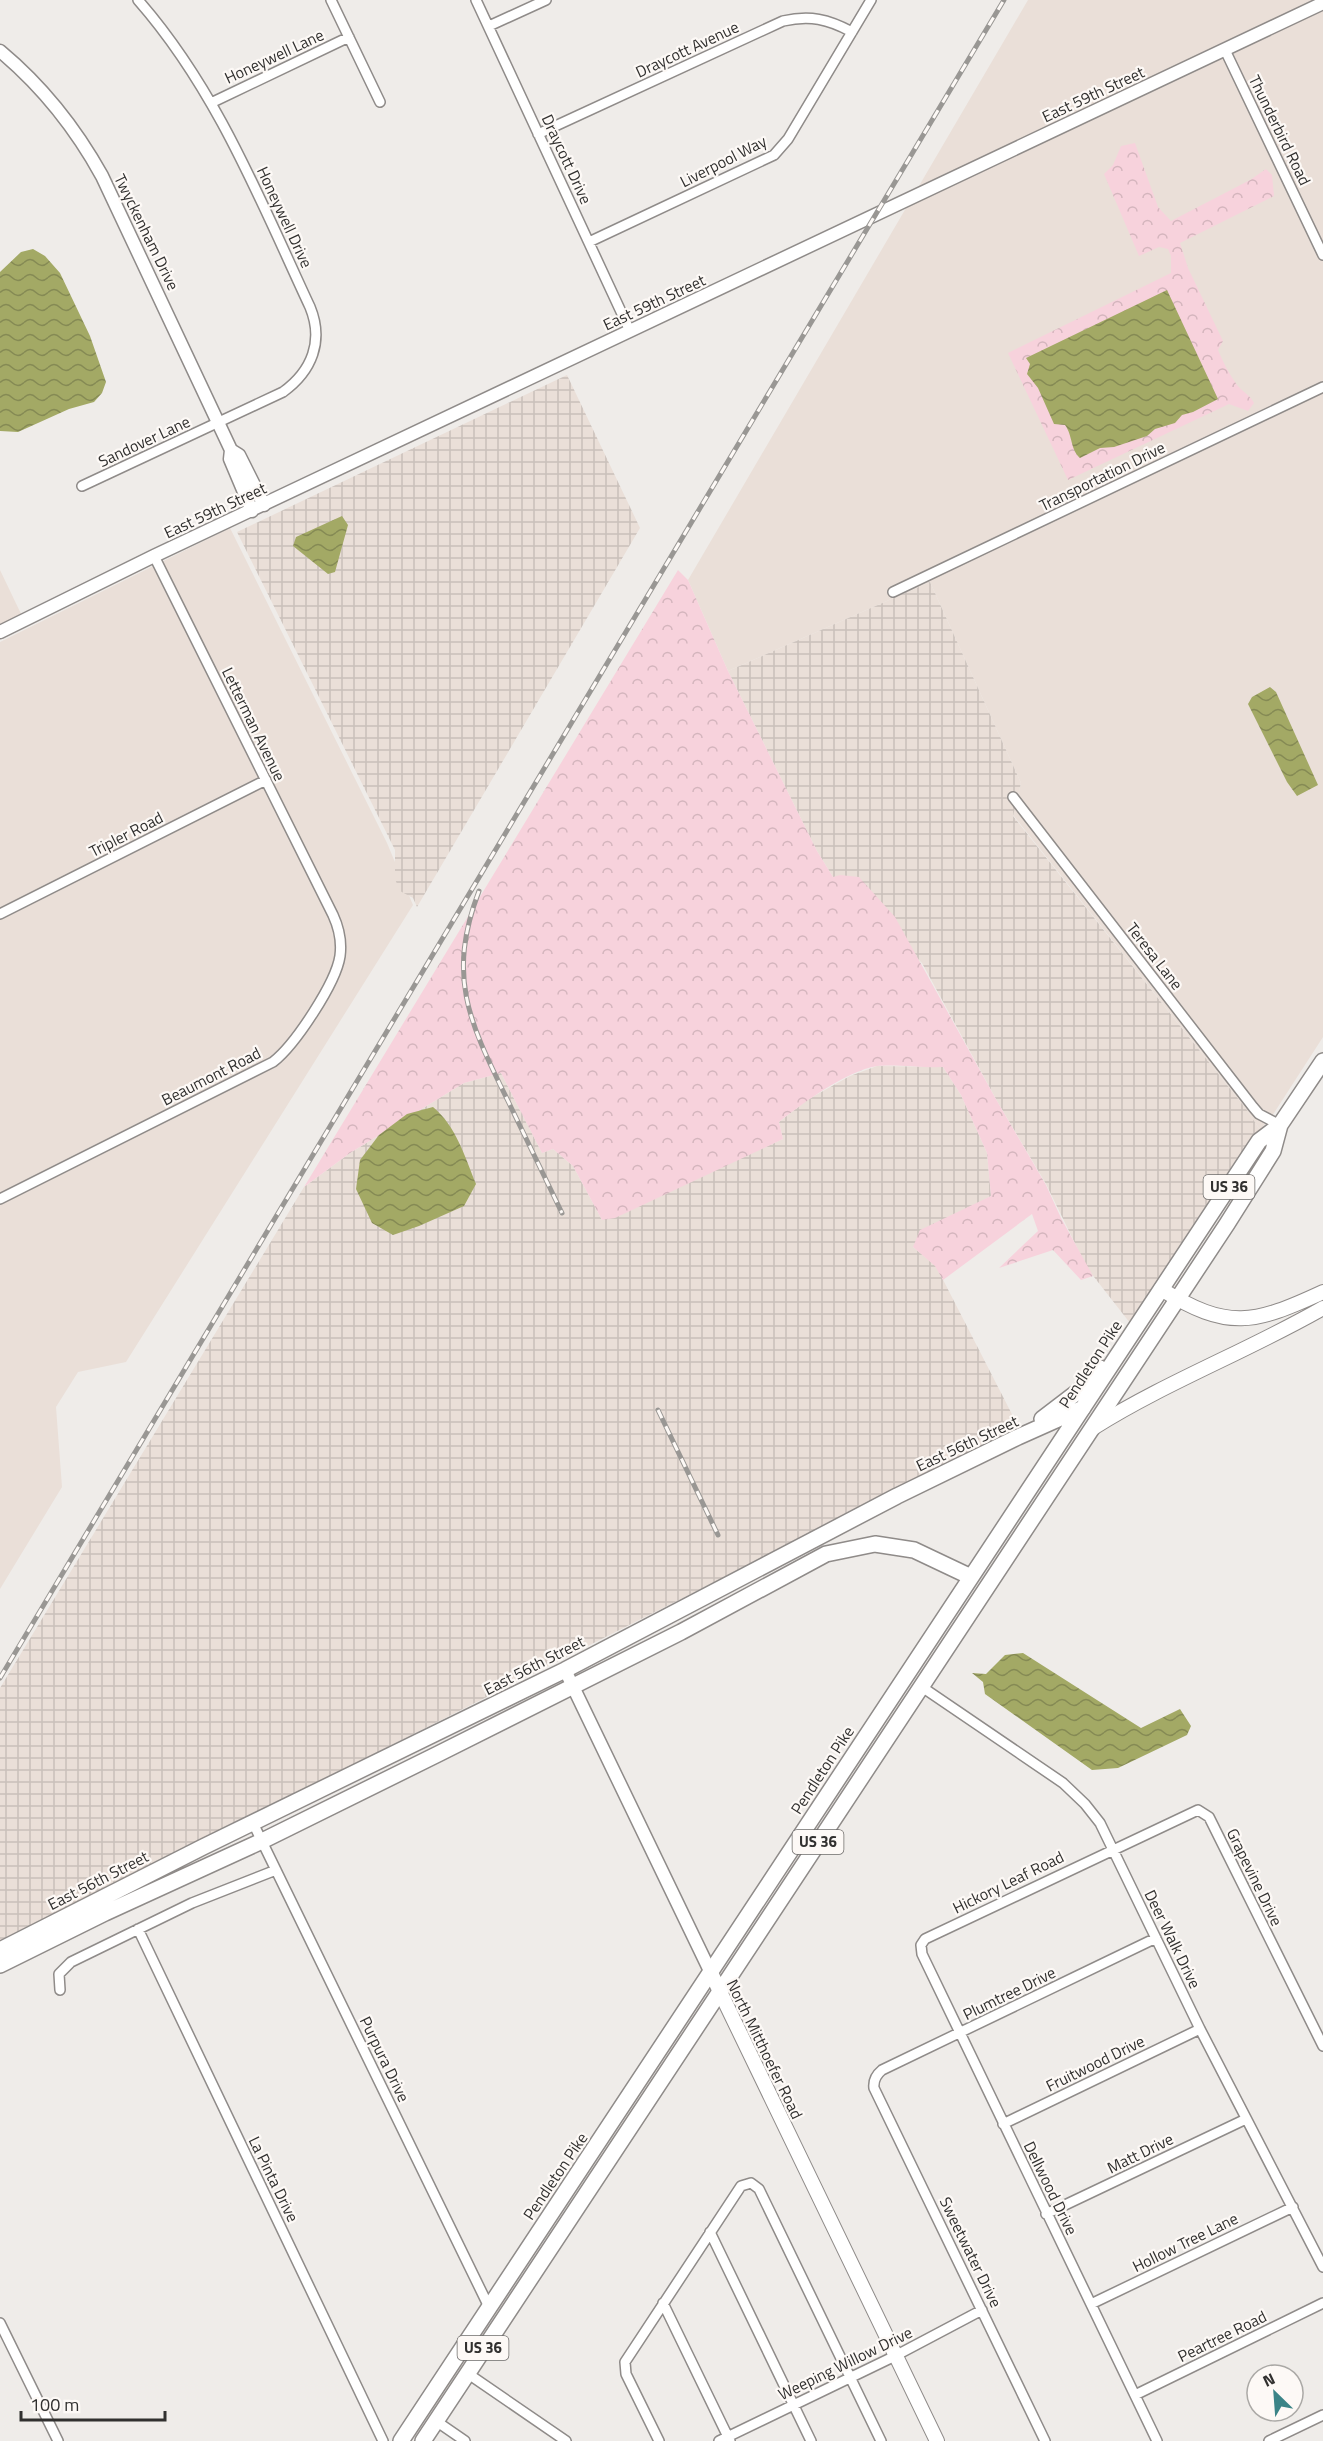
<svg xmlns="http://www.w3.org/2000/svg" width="1323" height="2441" viewBox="0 0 1323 2441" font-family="'Titillium Web',sans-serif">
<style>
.built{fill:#eadfd8}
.industrial{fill:url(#industrial-grid)}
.forest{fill:url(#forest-crowns)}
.water{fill:url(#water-waves)}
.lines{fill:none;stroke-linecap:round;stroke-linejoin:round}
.minor-casing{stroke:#8f8b89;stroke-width:12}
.tertiary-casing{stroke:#8f8b89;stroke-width:15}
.secondary-casing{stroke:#8f8b89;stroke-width:16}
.primary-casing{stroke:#8f8b89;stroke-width:18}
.minor{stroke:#fff;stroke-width:9}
.tertiary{stroke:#fff;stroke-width:12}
.secondary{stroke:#fff;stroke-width:14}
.primary{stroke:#fff;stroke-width:15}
.rail-casing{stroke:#999794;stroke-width:5}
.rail{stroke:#fdf9f6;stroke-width:3;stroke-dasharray:9;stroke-linecap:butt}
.labels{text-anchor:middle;stroke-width:4.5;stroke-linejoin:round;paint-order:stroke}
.shield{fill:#fdf9f6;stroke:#6e6c6b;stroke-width:1.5}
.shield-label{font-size:15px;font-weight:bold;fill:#31302f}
.street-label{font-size:16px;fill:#31302f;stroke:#fdf9f6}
</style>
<defs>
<pattern id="industrial-grid" width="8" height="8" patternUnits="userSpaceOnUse" patternTransform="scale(1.5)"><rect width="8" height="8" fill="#eadfd8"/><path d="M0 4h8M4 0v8" fill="none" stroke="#c9c0ba"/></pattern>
<pattern id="forest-crowns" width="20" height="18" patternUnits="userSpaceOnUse" patternTransform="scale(1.5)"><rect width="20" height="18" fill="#f7d2dc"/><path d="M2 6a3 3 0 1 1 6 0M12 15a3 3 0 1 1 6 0" fill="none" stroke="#d4b5bd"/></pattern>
<pattern id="water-waves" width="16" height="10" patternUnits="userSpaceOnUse" patternTransform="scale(1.5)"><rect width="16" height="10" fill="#a3a965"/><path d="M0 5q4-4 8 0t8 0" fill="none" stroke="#858a54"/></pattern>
</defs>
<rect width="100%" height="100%" fill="#efece9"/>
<path class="built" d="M 1028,0 L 1323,0 L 1323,1037 L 1274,1113 L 1260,1130 L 1247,1110 L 1013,815 L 1021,783 L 930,582 L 728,671 L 688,580 Z
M 230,528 L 387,843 L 413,905 L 126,1362 L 78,1372 L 56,1407 L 62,1487 L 0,1589 L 0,642 Z
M 0,570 L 23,618 L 0,629 Z"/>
<path class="industrial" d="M 567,375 L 640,528 L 417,907 L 413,898 L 400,891 L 395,879 L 395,850 L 237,532 Z
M 930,582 L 1021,783 L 1013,816 L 1247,1110 L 1260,1130 L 1130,1323 L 1087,1268 L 1046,1184 L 997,1101 L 922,963 L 833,877 L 817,851 L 728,671 Z
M 877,1066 L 943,1067 L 961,1095 L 987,1153 L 991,1196 L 973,1206 L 913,1247 L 936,1266 L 1019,1428 L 0,1943 L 0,1688 L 304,1187 L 350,1153 L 464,1083 L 501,1073 L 542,1153 L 553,1149 L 573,1166 L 602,1220 L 783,1139 L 779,1122 L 807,1100 L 850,1076 Z"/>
<path class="forest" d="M 1135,143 L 1158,207 L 1171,221 L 1250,180 L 1266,169 L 1272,175 L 1274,196 L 1180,243 L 1188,268 L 1223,341 L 1218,350 C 1223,362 1229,374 1237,385 C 1243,392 1250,395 1254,403 L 1248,411 L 1229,404 L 1068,480 L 1008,353 L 1171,273 L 1171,256 L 1168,249 L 1159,247 L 1139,256 L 1104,174 L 1113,165 L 1121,146 Z
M 678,570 L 688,580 L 728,671 L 817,851 L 833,877 L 840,875 L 859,877 L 895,917 L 997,1101 L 1046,1185 L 1061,1218 L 1093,1276 L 1081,1280 L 1053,1250 L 999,1268 L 1038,1231 L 1032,1214 L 943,1280 L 935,1266 L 913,1247 L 920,1230 L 991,1196 L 987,1153 L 961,1095 L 943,1067 C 924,1068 894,1064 877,1066 C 846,1071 803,1103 779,1122 L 783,1139 L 615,1218 L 602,1220 L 573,1166 L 553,1149 L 542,1153 L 501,1073 L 464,1083 L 350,1153 L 304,1187 Z"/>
<path class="water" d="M 33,249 L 45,256 L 60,273 L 90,336 L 106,382 L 102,393 L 94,402 L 69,409 L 18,432 L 0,431 L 0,272 L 21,252 Z
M 1167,290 L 1218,399 L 1193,412 L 1182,415 L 1175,423 L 1155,429 L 1147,436 L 1114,447 L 1100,448 L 1080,458 C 1070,449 1073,436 1065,425 L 1054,424 L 1038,388 L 1027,374 L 1030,364 L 1026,358 Z
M 342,516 L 348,525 L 335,572 L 328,574 L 293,546 L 296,537 Z
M 1270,687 L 1276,692 L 1318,785 L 1297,796 L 1287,782 L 1248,704 L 1252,697 Z
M 433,1107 C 456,1126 465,1157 476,1184 L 464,1206 L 419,1226 L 393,1235 L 372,1223 L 356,1189 L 360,1160 L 379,1135 L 407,1114 Z
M 1023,1653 L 1141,1728 L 1180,1709 L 1191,1726 L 1187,1735 L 1118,1768 L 1092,1770 L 985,1694 L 983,1682 L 972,1673 L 986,1674 L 1005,1655 Z"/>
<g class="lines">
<defs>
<path id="minor" d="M 331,0 L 380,102
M 476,0 L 630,331
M 489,26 L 546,0
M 1225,50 L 1323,255
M 213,102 L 349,37
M 538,134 L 783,21 C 810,15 828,19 852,32
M 589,242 L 774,155 L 788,139 L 871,0
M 82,486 L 283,392 C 312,371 324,341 310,307 C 260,200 217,90 138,0
M 893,592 L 1323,387
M 1013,797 L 1253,1107 L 1259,1114 L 1280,1125
M 0,914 L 266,780
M 0,1199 L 273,1062 C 295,1045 336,983 340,956 C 342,941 339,928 333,915 L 154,556
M 922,1687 L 1063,1783 L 1085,1804 L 1100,1823 L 1200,2029 L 1323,2267
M 253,1823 L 489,2307
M 138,1929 L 383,2441
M 60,1990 L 59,1974 L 71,1962 L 192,1903 L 276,1870
M 1003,2124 L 1200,2029
M 1046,2214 L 1246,2119
M 710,2232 L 811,2441
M 663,2303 L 730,2441
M 1091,2304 L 1293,2207
M 0,2323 L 58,2441
M 467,2373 L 566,2441
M 1135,2395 L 1323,2303
M 436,2421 L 465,2441
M 659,2441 L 626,2374 L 625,2362 L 741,2186 L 751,2183 L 759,2189 L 881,2441
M 719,2441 L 895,2356 L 982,2310
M 1045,2441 L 874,2088 C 873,2080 876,2075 882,2070 L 1156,1938
M 1157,2441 L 922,1954 L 921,1945 L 925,1939 L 1198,1810 L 1209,1817 L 1323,2046
M 1269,2441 L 1323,2415"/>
<path id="tertiary" d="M 0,51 C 42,86 76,129 102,176 L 231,450 L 230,459 L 252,511
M 231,450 L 239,455 L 264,505
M 0,632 L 154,556 L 1323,3
M 565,1670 L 711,1973"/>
<path id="secondary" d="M 1161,1289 C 1228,1331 1254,1324 1323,1292
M 1093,1428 C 1166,1382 1248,1351 1323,1308
M 711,1973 L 937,2441"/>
<path id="primary" d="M 1042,1419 L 1080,1390 L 1100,1368
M 0,1950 L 203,1847 L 565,1670 L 897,1496 L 1018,1437 L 1083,1408
M 0,1965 L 105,1913 L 262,1841 L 438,1754 L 681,1632 L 826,1554 L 875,1544 L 914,1550 L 971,1577
M 401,2441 L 1259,1141 L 1280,1125
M 423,2441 L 1227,1224 L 1273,1151 L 1280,1125 L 1323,1061"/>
</defs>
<use href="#minor" class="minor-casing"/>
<use href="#tertiary" class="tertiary-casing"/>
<use href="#secondary" class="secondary-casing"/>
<use href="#primary" class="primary-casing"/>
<use href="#minor" class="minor"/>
<use href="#tertiary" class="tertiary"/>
<use href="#secondary" class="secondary"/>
<use href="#primary" class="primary"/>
<defs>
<path id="rail" d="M 479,891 C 446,978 470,1023 508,1101 C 526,1138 544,1176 562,1213
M 658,1410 L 718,1535
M 0,1678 L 1004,0"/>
</defs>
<use href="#rail" class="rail-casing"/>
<use href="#rail" class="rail"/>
</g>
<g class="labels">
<g class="shield">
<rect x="1203.5" y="1175" width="51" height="24" rx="4.5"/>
<rect x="792.5" y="1830" width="51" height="24" rx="4.5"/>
<rect x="457.5" y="2336" width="51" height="24" rx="4.5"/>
</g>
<g class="shield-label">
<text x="1229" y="1192">US 36</text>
<text x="818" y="1847">US 36</text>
<text x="483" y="2353">US 36</text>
</g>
<g class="street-label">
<text transform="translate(687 49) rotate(-25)" y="6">Draycott Avenue</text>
<text transform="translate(274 56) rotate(-25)" y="6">Honeywell Lane</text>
<text transform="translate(1093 94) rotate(-25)" y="6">East 59th Street</text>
<text transform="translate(1280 130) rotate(64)" y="6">Thunderbird Road</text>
<text transform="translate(567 159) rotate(65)" y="6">Draycott Drive</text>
<text transform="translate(723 161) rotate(-27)" y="6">Liverpool Way</text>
<text transform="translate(285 217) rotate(65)" y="6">Honeywell Drive</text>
<text transform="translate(147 232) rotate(64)" y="6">Twyckenham Drive</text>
<text transform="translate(654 302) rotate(-25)" y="6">East 59th Street</text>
<text transform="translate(144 441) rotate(-25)" y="6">Sandover Lane</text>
<text transform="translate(1102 476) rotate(-26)" y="6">Transportation Drive</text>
<text transform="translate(215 510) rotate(-25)" y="6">East 59th Street</text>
<text transform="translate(254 724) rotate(64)" y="6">Letterman Avenue</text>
<text transform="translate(126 834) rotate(-27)" y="6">Tripler Road</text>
<text transform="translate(1155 956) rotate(52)" y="6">Teresa Lane</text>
<text transform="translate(211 1076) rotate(-27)" y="6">Beaumont Road</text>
<text transform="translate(1090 1364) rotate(-57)" y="6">Pendleton Pike</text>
<text transform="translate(967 1443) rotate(-25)" y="6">East 56th Street</text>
<text transform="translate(534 1665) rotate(-27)" y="6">East 56th Street</text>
<text transform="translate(822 1770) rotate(-57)" y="6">Pendleton Pike</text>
<text transform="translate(1255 1877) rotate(64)" y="6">Grapevine Drive</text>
<text transform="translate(98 1880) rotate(-27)" y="6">East 56th Street</text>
<text transform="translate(1008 1882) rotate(-26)" y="6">Hickory Leaf Road</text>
<text transform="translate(1173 1939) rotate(64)" y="6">Deer Walk Drive</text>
<text transform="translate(1009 1993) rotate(-26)" y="6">Plumtree Drive</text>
<text transform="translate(765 2049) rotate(64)" y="6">North Mitthoefer Road</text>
<text transform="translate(385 2059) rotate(64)" y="6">Purpura Drive</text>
<text transform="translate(1095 2063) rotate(-26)" y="6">Fruitwood Drive</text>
<text transform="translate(1140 2153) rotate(-26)" y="6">Matt Drive</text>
<text transform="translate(555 2176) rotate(-56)" y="6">Pendleton Pike</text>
<text transform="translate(274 2179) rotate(64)" y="6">La Pinta Drive</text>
<text transform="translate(1051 2188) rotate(64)" y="6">Dellwood Drive</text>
<text transform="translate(1185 2242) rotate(-26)" y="6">Hollow Tree Lane</text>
<text transform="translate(971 2252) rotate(64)" y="6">Sweetwater Drive</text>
<text transform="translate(1222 2336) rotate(-26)" y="6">Peartree Road</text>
<text transform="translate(845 2363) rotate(-26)" y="6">Weeping Willow Drive</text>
</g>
</g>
<g transform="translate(1275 2393) rotate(335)"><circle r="28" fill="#fdf9f6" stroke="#aba9a6" stroke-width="1.5"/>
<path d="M0-4.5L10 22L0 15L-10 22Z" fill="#3b8487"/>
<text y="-9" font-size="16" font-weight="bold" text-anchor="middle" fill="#31302f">N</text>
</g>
<path d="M21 2411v9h144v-9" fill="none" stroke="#31302f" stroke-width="3"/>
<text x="30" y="2411" font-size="18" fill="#31302f" stroke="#fdf9f6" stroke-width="4.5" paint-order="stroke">100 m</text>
</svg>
